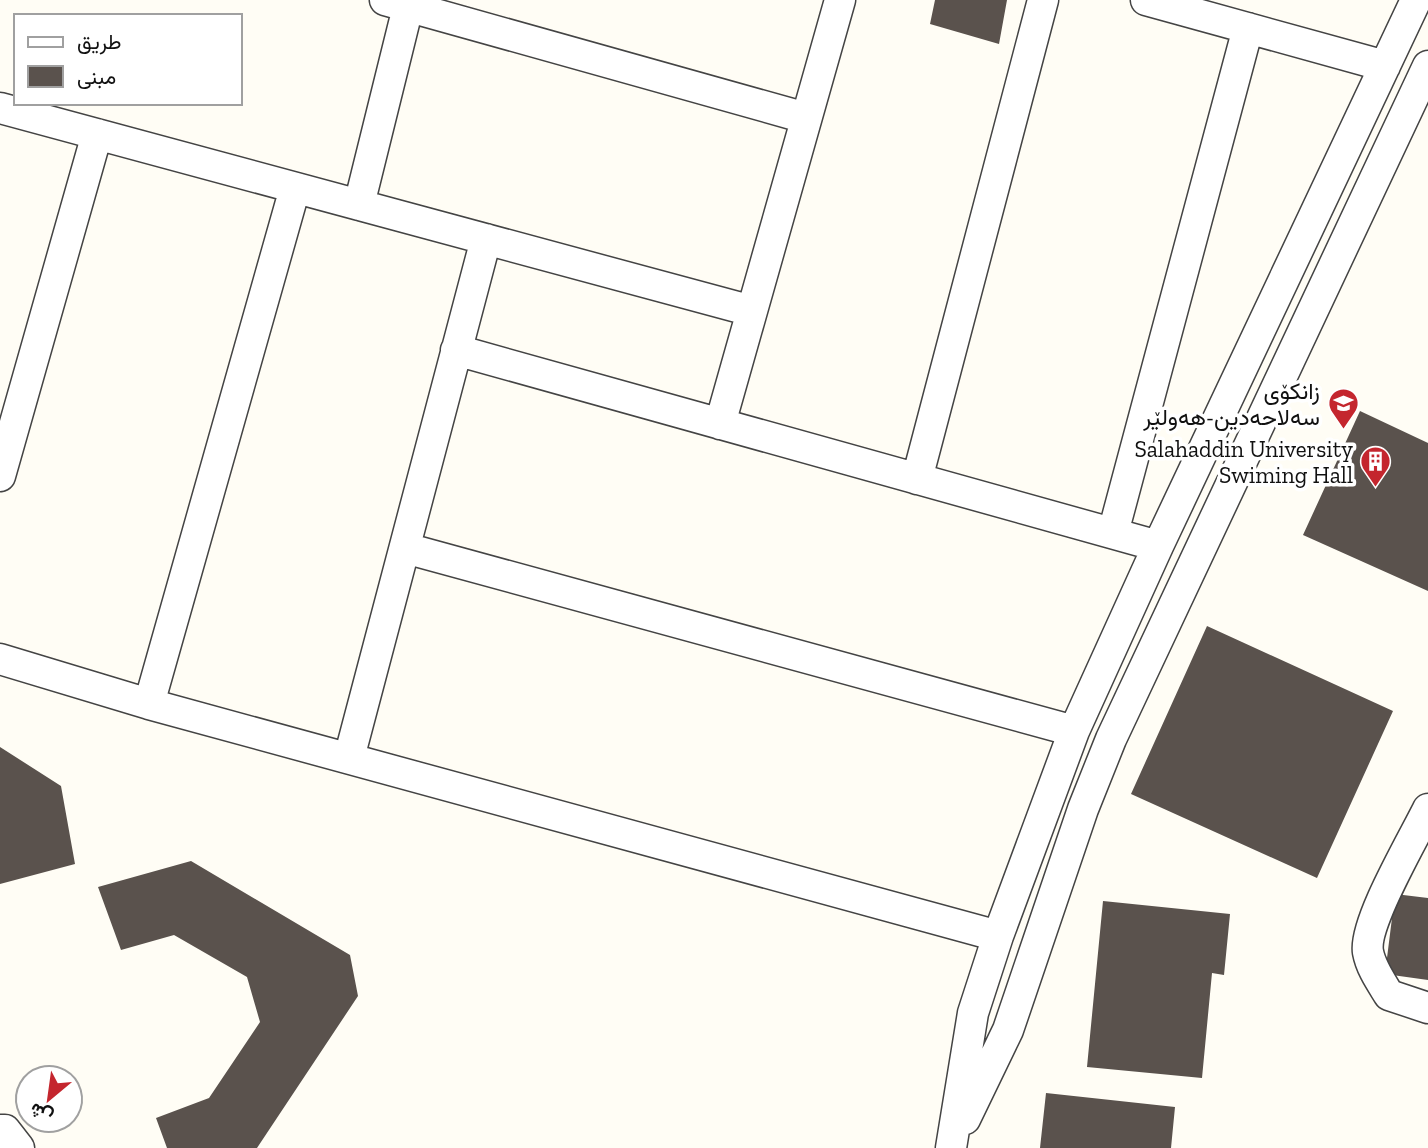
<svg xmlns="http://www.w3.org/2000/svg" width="1428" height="1148" viewBox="0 0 1428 1148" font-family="'Zilla Slab',Vazirmatn,serif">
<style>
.building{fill:#5a524d}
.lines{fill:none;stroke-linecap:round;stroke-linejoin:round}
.minor-casing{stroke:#444;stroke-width:33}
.minor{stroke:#fff;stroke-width:30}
.labels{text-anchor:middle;stroke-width:7;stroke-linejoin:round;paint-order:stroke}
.poi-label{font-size:23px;fill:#111;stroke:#fff;text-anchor:end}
</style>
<rect width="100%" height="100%" fill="#fffdf5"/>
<path class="building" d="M 935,0 L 1007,0 L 999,44 L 930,24 Z
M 1360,411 L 1428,443 L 1428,591 L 1303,535 Z
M 1207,626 L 1393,711 L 1317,878 L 1131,794 Z
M 0,747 L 61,786 L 75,864 L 0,884 Z
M 191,861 L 350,955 L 358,996 L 257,1148 L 167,1148 L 156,1118 L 209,1098 L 260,1022 L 247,977 L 174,935 L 121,950 L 98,887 Z
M 1395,894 L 1428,898 L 1428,980 L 1385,974 Z
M 1103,901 L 1230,914 L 1224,975 L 1212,973 L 1202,1078 L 1087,1067 Z
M 1046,1093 L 1175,1107 L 1171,1148 L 1040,1148 Z"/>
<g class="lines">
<defs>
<path id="minor" d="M 385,0 L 806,118
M 1146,0 L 1385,66
M 0,108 L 752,311
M 359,205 L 408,7
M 456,350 L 1158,546
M 720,424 L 840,0
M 0,476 L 97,134
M 917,479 L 1043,0
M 1113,533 L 1248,28
M 405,548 L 1074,731
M 0,659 L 149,704 L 998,936
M 149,704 L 295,188
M 349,758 L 486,239
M 1428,809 C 1414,838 1363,924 1368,952 C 1371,968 1381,982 1389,995 L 1428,1008
M 965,1119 L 1008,1030 L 1083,809 L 1111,739 L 1428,66
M 0,1130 L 5,1130 L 19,1148
M 951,1148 L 973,1013 L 998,936 L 1074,731 L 1158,546 L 1416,0"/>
</defs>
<use href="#minor" class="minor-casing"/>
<use href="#minor" class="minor"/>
</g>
<defs>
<symbol id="university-pin" viewBox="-11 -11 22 30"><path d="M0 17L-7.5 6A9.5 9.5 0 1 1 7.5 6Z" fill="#c4262e" stroke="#fff"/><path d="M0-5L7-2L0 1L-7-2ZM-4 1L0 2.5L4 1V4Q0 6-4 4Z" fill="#fff"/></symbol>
<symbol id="building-pin" viewBox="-11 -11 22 30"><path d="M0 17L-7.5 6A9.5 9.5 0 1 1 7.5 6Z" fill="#c4262e" stroke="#fff"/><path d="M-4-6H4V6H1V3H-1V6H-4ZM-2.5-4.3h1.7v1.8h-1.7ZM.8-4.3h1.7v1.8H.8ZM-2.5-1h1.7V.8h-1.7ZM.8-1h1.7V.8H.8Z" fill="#fff"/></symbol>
</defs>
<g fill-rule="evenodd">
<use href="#university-pin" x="1326" y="386" width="35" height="47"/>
<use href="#building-pin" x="1358" y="444" width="35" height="47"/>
</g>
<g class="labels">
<g class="poi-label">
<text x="1320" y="399">زانکۆی<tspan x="1320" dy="26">سەلاحەدین-هەولێر</tspan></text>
<text x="1353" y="457">Salahaddin University<tspan x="1353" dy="26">Swiming Hall</tspan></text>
</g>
</g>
<rect x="14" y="14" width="228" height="91" fill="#ffffff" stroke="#a0a0a0" stroke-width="2"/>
<rect x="28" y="37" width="35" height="10" fill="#ffffff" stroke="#a0a0a0" stroke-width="2"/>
<text x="77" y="49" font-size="21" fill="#111111">طريق</text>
<rect x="28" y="66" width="35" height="21" fill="#5a524d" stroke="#a0a0a0" stroke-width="2"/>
<text x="77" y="84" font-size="21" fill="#111111">مبنى</text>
<g transform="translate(49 1099) rotate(209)"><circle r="33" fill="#ffffff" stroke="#a0a0a0" stroke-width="2"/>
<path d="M0-5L12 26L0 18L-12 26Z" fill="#c4262e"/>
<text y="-10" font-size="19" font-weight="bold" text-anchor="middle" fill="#111111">ش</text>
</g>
</svg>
